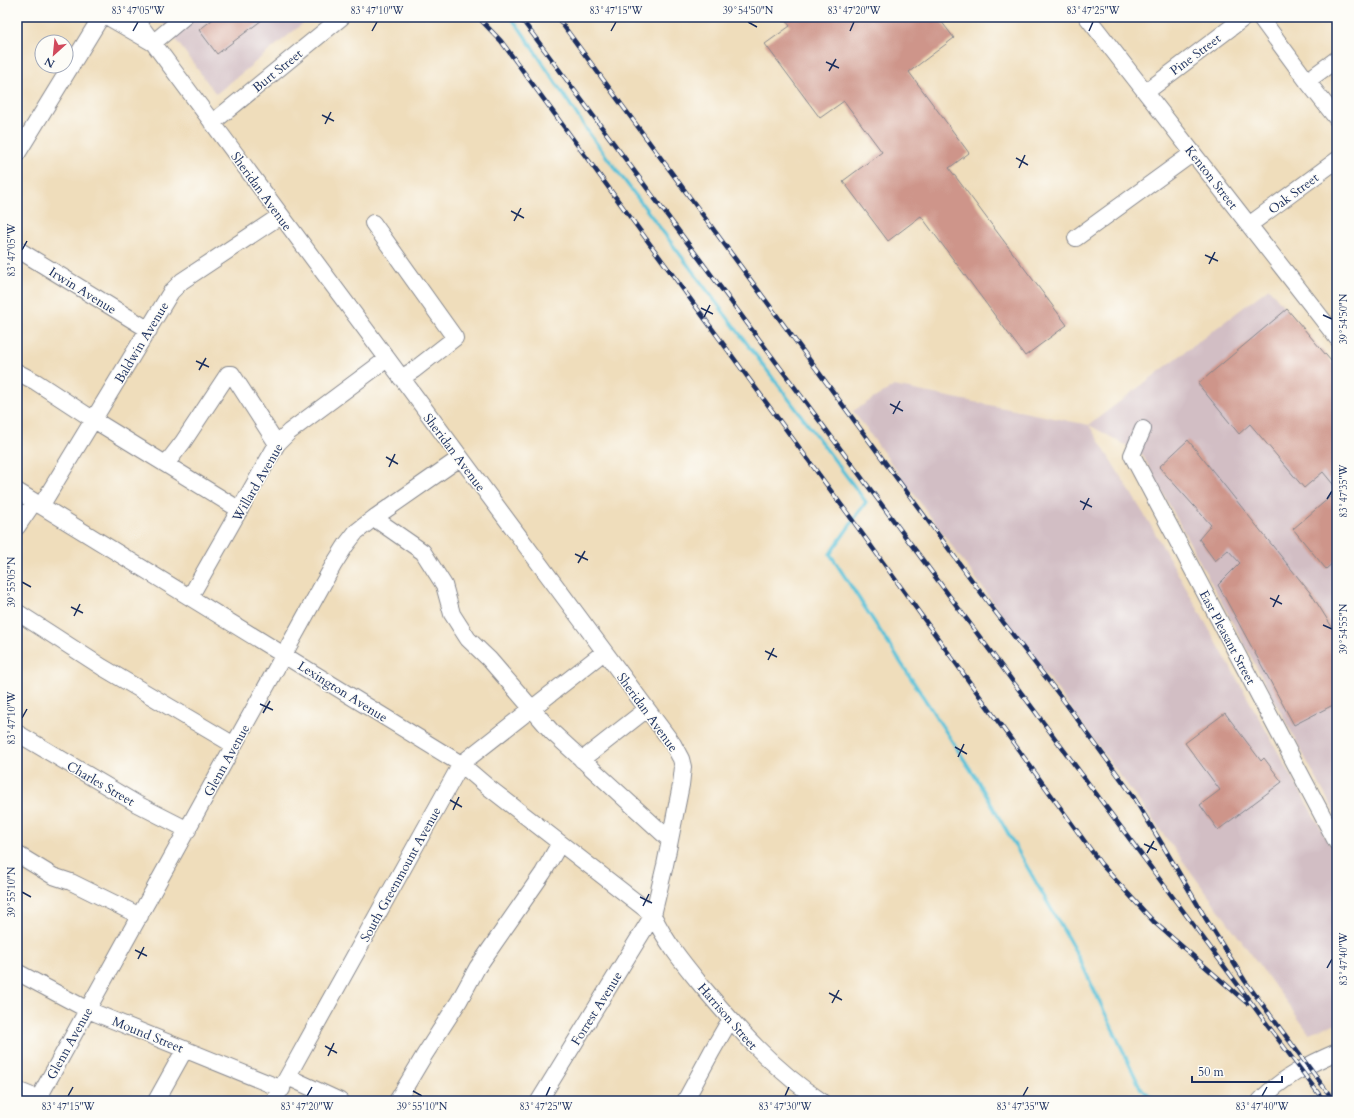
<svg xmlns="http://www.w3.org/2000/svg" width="1354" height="1118" viewBox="0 0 1354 1118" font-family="Cardo,serif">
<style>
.industrial{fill:#d2bec4}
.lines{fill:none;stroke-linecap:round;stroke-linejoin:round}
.stream{stroke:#5ac1d8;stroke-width:3.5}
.building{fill:#ce958a}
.minor-casing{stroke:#85868c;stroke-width:18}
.minor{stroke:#fff;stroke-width:16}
.rail-casing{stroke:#1b2f5e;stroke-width:4.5}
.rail{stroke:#fdfcf7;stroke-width:3;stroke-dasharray:9;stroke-linecap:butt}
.ticks{fill:none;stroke:#1b2f5e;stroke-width:1.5}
.labels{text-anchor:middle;stroke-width:3;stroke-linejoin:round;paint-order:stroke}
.street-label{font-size:13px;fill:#1b2f5e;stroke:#fdfcf7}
.neatline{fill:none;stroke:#1b2f5e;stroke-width:1.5}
.ticks-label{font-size:10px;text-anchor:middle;fill:#1b2f5e}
</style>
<rect width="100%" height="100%" fill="#fdfcf7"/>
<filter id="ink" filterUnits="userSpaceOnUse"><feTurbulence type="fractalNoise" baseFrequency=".025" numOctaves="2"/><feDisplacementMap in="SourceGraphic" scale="8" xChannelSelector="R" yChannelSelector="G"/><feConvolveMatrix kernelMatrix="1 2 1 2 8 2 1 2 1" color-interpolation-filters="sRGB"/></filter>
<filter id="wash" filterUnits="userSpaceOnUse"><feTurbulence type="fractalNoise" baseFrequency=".012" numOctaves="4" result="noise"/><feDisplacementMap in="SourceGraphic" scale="16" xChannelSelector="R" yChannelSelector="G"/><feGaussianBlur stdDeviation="0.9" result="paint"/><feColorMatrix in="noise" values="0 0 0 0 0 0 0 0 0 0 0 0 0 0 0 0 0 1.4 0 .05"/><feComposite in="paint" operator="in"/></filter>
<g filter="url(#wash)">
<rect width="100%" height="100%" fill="#efddbb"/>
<path class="industrial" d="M 159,17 L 311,17 L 216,94 Z
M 1269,288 L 1337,373 L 1337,817 L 1142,454 L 1089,425 L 1150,524 L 1337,857 L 1337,1023 L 1309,1033 L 853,411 L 894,386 L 1089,425 Z"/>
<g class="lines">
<path class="stream" d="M 510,17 L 520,29 L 591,136 L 866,502 L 830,554 L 978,781 L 1078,956 L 1141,1089 L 1157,1101"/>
</g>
<g id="blocks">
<path class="building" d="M 216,17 L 266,17 L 217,54 L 199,30 Z
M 783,17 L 938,17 L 954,38 L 909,72 L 969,153 L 949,168 L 1067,325 L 1025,356 L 921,216 L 888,241 L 843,181 L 882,152 L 844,101 L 820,118 L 765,44 L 790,26 Z
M 1287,309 L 1337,368 L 1337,489 L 1323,472 L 1304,488 L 1250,424 L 1239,434 L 1198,384 Z
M 1188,440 L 1312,595 L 1337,635 L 1337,703 L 1294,725 L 1218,585 L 1240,563 L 1228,550 L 1215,561 L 1199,539 L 1211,525 L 1159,467 Z
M 1337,491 L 1337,559 L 1326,569 L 1293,529 Z
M 1225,713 L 1261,761 L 1264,758 L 1282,782 L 1218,830 L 1200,805 L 1220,790 L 1185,743 Z"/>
</g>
</g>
<g filter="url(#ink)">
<use href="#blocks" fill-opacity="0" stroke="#85868c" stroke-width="1"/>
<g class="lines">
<defs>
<path id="minor" d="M 108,17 L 153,43 L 184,17
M 134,17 L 673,744 L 681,759 L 683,767 L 681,785 L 665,865 L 653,915 L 539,1101
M 1087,17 L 1337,338
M 1260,17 L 1307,81 L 1337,119
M 1307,81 L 1337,59
M 1146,92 L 1245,17
M 212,123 L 342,17
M 17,154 L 101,17
M 373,223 L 455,338 L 414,370 L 401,378
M 1249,225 L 1337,160
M 1076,238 L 1193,153
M 17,249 L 149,330
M 17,372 L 36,382 L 94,420 L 240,510
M 1143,429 L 1132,455 L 1337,843
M 166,464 L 183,442 L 228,374 L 232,374 L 277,444
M 17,491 L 461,764 L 488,787 L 653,915 C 665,941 683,963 701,985 C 738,1029 773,1069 821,1101
M 41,506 L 171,292 L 182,281 L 280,216
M 374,518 L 423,552 L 444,585 L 452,614 L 468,639 L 489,659 L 552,732 L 670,840
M 17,527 L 34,502
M 190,597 L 277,444 L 289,432 L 387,359
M 17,612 L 102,667 L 234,745
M 17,733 L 137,804 L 188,830
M 582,760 L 647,709
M 17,854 L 53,876 L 71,882 L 140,916
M 17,972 L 88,1010 L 282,1089
M 288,1077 L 340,1101
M 17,1090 L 44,1101
M 37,1101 L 334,564 L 346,545 L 356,532 L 374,518 L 460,458
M 156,1101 L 185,1049
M 274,1101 L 461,764 L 604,652
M 397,1101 L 425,1054 L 459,1001 L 477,968 L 543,873 L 560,843
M 685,1101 L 712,1051 L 730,1020
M 1260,1101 C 1281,1078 1309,1064 1337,1052"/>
</defs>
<use href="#minor" class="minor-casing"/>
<use href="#minor" class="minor"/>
<defs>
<path id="rail" d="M 478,17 L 501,41 L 848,514 L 1101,864 L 1154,922 L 1247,1003
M 520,17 L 1324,1101
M 557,17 L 993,609 L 1064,701 L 1131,793 L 1162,844 L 1206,919 L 1245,981 L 1334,1101"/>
</defs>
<use href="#rail" class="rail-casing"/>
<use href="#rail" class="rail"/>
</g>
</g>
<path class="ticks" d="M 748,22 L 757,27M 133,31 L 138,22M 372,31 L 377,22M 611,31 L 616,22M 850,31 L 854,22M 1089,31 L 1093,22M 826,62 L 839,68M 829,71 L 836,59M 322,115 L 334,121M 325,124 L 331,112M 1016,158 L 1028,165M 1019,168 L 1025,155M 511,211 L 524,218M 514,221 L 521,208M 22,250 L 27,241M 1205,255 L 1218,261M 1209,264 L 1215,252M 701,308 L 713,314M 1323,315 L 1332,319M 704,317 L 710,305M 196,361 L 209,367M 199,370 L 206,358M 890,404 L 903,411M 893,414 L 900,401M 386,457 L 398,464M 389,467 L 395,454M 1327,499 L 1332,491M 1080,501 L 1092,507M 1083,510 L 1089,498M 575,554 L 588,560M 578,563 L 585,551M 22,582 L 31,587M 1270,598 L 1282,604M 71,607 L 83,613M 1273,607 L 1279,595M 74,616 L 80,604M 1323,625 L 1332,629M 765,651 L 777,657M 768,660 L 774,648M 260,704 L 273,710M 263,713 L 270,701M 22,718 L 27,709M 955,747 L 967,754M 958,757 L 964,744M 450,800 L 462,807M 453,810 L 459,797M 1144,844 L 1157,850M 1147,853 L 1154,841M 22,892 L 31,897M 640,897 L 652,903M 643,906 L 649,894M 135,950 L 147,956M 138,959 L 144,947M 1327,968 L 1332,959M 829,993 L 842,1000M 832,1003 L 839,990M 325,1046 L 337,1053M 328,1056 L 334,1043M 413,1091 L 422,1096M 68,1096 L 73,1087M 307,1096 L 312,1087M 546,1096 L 550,1087M 785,1096 L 789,1087M 1023,1096 L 1028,1087M 1262,1096 L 1267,1087"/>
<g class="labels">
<g class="street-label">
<text transform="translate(1195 54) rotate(-37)" y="5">Pine Street</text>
<text transform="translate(277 70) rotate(-39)" y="5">Burt Street</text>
<text transform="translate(1212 177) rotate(52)" y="5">Kenton Street</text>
<text transform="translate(262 191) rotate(54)" y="5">Sheridan Avenue</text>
<text transform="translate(1293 193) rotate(-37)" y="5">Oak Street</text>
<text transform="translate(83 290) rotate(32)" y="5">Irwin Avenue</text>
<text transform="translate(141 342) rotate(-59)" y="5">Baldwin Avenue</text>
<text transform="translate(455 452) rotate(53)" y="5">Sheridan Avenue</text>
<text transform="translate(257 482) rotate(-60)" y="5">Willard Avenue</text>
<text transform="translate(1228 637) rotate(62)" y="5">East Pleasant Street</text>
<text transform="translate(343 691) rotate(32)" y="5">Lexington Avenue</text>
<text transform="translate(648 712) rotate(54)" y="5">Sheridan Avenue</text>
<text transform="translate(226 760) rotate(-61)" y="5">Glenn Avenue</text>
<text transform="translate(101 783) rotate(30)" y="5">Charles Street</text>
<text transform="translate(400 874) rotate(-61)" y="5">South Greenmount Avenue</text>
<text transform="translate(596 1008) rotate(-58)" y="5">Forrest Avenue</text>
<text transform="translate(728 1016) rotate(49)" y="5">Harrison Street</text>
<text transform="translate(148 1034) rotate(22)" y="5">Mound Street</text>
<text transform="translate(69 1043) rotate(-61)" y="5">Glenn Avenue</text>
</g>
</g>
<rect width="1354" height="1118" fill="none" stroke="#fdfcf7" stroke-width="44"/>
<g transform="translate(54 54) rotate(207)"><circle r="19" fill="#fdfcf7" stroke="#a3aaba"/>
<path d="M0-3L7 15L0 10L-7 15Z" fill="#d1495b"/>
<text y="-6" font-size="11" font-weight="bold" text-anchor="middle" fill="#1b2f5e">N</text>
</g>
<path d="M1192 1076v6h90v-6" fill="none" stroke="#1b2f5e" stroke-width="2"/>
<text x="1198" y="1076" font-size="12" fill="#1b2f5e" stroke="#fdfcf7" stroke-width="3" paint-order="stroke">50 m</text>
<rect x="22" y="22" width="1310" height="1074" class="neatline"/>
<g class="ticks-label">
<text x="138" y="14">83°47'05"W</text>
<text x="377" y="14">83°47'10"W</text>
<text x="616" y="14">83°47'15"W</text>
<text x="748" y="14">39°54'50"N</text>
<text x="854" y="14">83°47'20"W</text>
<text x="1093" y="14">83°47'25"W</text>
<text transform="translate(11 250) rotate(-90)" y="4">83°47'05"W</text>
<text transform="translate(1343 319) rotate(-90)" y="4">39°54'50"N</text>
<text transform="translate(1343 491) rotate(-90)" y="4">83°47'35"W</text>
<text transform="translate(11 582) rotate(-90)" y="4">39°55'05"N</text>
<text transform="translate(1343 629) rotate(-90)" y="4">39°54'55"N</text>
<text transform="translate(11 718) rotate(-90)" y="4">83°47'10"W</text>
<text transform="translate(11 892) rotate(-90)" y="4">39°55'10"N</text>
<text transform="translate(1343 959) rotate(-90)" y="4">83°47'40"W</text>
<text x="68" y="1110">83°47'15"W</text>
<text x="307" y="1110">83°47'20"W</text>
<text x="422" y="1110">39°55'10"N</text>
<text x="546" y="1110">83°47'25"W</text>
<text x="785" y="1110">83°47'30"W</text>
<text x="1023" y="1110">83°47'35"W</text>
<text x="1262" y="1110">83°47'40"W</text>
</g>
</svg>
